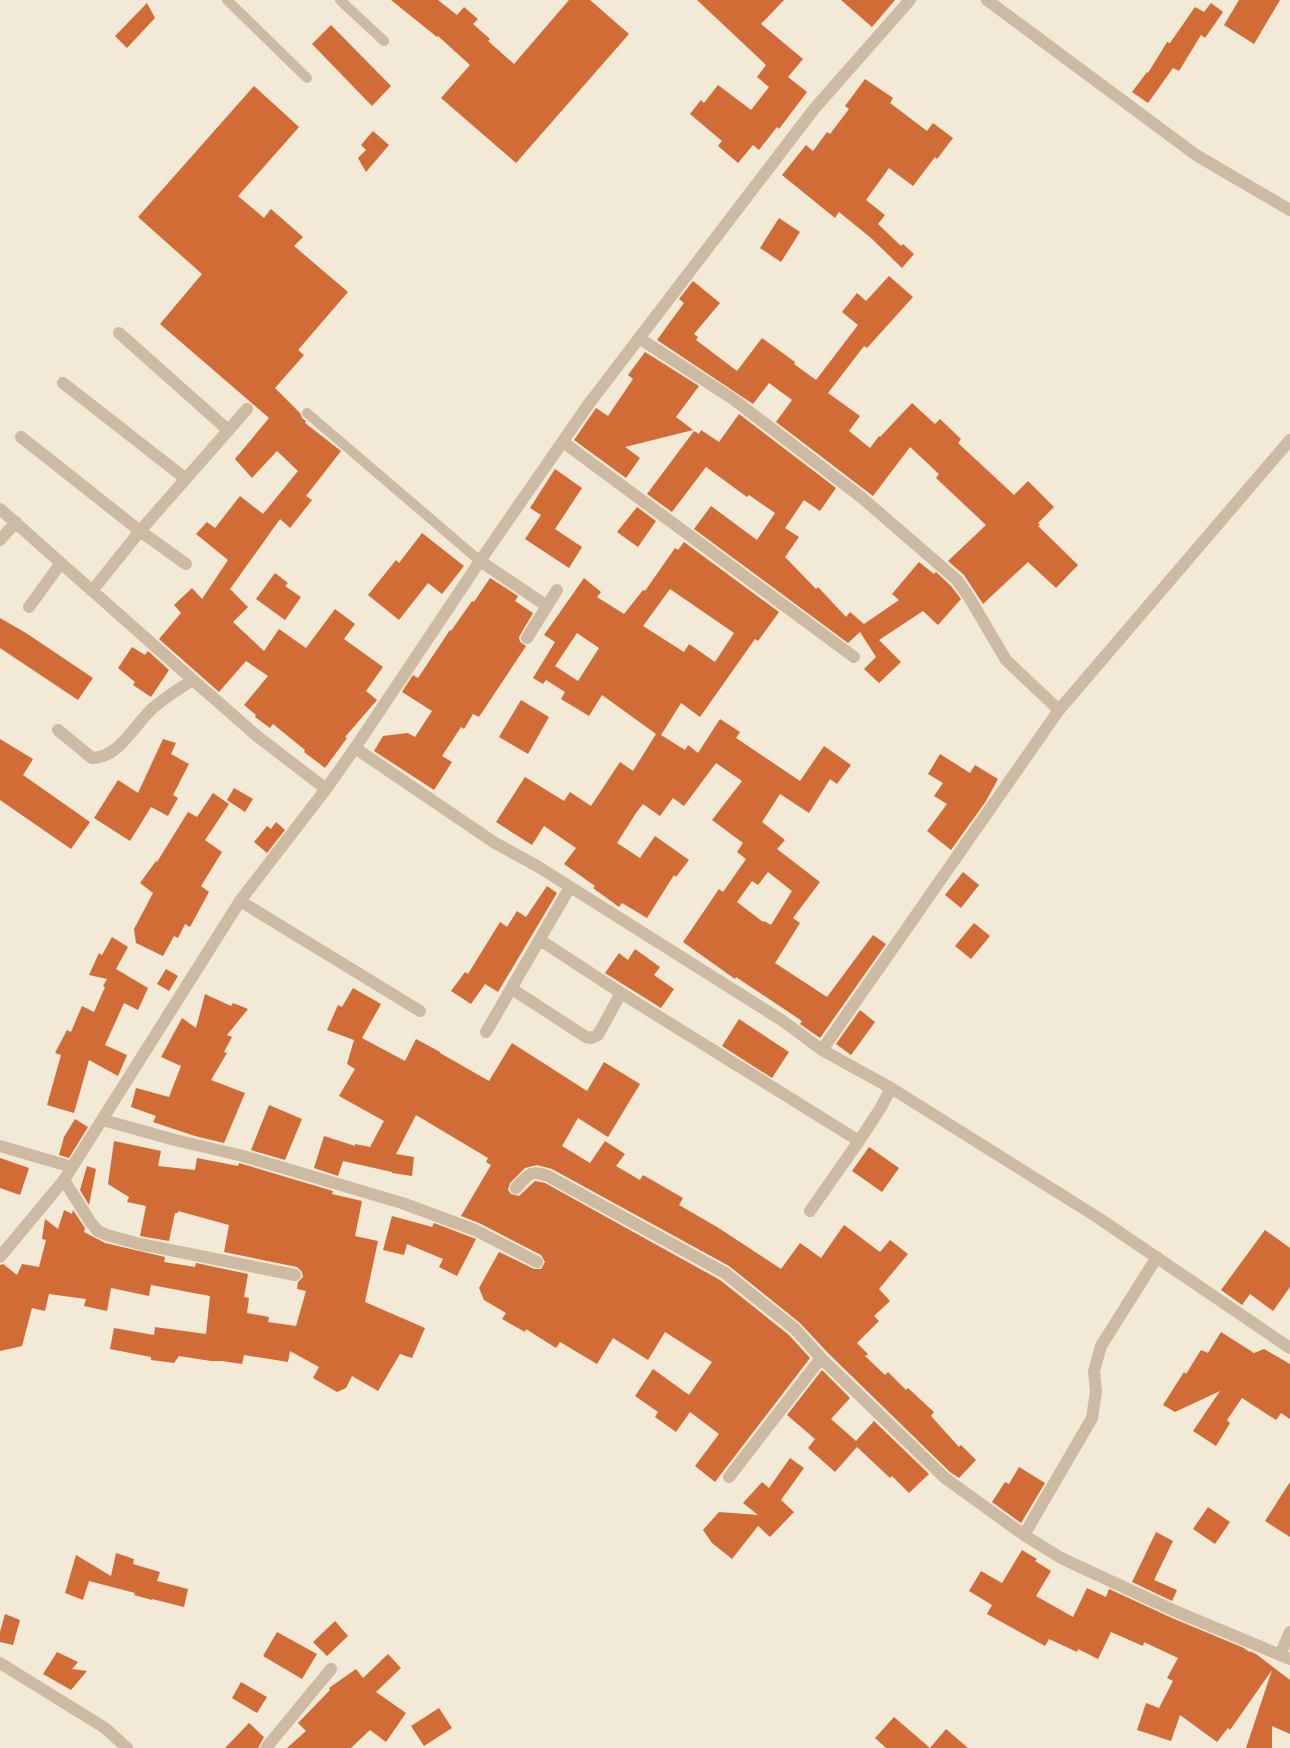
<svg xmlns="http://www.w3.org/2000/svg" width="1290" height="1748" viewBox="0 0 1290 1748" font-family="Raleway,sans-serif">
<style>
.building{fill:#d26c36;fill-rule:evenodd}
.lines{fill:none;stroke-linecap:round;stroke-linejoin:round}
.service{stroke:#ccbaa2;stroke-width:10}
.minor{stroke:#ccbaa2;stroke-width:12}
.tertiary{stroke:#ccbaa2;stroke-width:12}
</style>
<rect width="100%" height="100%" fill="#f3e9d7"/>
<path class="building" d="M 391,0 L 438,0 L 457,15 L 464,7 L 478,19 L 473,24 L 490,39 L 488,41 L 514,64 L 569,0 L 590,0 L 629,34 L 516,163 L 441,98 L 470,65 L 438,36 L 437,37 Z
M 697,0 L 784,0 L 761,24 L 803,59 L 788,77 L 807,92 L 779,129 L 777,127 L 759,150 L 753,145 L 738,163 L 718,146 L 722,141 L 690,114 L 701,100 L 704,103 L 718,85 L 751,110 L 769,87 L 757,77 L 766,65 Z
M 841,0 L 895,0 L 872,27 Z
M 1239,0 L 1280,0 L 1254,44 L 1224,25 Z
M 147,3 L 155,18 L 127,48 L 115,36 Z
M 1211,3 L 1223,12 L 1205,38 L 1201,35 L 1179,71 L 1173,68 L 1148,103 L 1132,92 L 1147,72 L 1148,73 L 1167,42 L 1170,43 L 1195,7 L 1204,12 Z
M 331,25 L 391,86 L 372,106 L 312,44 Z
M 865,79 L 893,98 L 890,103 L 927,131 L 933,123 L 953,138 L 937,159 L 935,157 L 913,186 L 889,168 L 866,200 L 885,215 L 878,224 L 901,246 L 903,244 L 914,254 L 902,268 L 871,238 L 839,212 L 835,218 L 782,175 L 806,145 L 813,151 L 827,132 L 830,134 L 849,109 L 845,106 Z
M 254,86 L 299,127 L 238,196 L 264,218 L 271,209 L 303,237 L 294,246 L 348,292 L 298,350 L 304,355 L 275,388 L 300,413 L 302,418 L 306,421 L 305,423 L 341,451 L 306,496 L 312,500 L 290,528 L 280,519 L 230,589 L 248,607 L 233,622 L 264,651 L 279,629 L 306,648 L 335,609 L 355,624 L 344,639 L 383,667 L 366,691 L 377,700 L 345,737 L 347,738 L 325,768 L 304,752 L 305,750 L 273,724 L 270,728 L 255,717 L 256,715 L 244,705 L 268,676 L 246,661 L 219,692 L 159,639 L 181,613 L 174,605 L 192,588 L 202,599 L 228,560 L 196,534 L 207,522 L 215,528 L 240,496 L 263,514 L 298,471 L 277,451 L 252,478 L 235,459 L 269,418 L 160,324 L 202,274 L 138,217 Z
M 373,131 L 389,145 L 366,172 L 358,158 L 366,150 L 361,145 Z
M 779,218 L 800,232 L 781,262 L 760,248 Z
M 889,276 L 913,297 L 867,348 L 864,346 L 828,393 L 860,416 L 849,431 L 870,448 L 879,436 L 880,437 L 912,403 L 935,424 L 940,419 L 961,439 L 958,443 L 1014,495 L 1028,481 L 1054,507 L 1038,523 L 1040,525 L 1038,526 L 1078,565 L 1056,588 L 1028,562 L 983,604 L 964,575 L 948,561 L 986,525 L 936,478 L 939,474 L 910,447 L 873,496 L 776,422 L 792,400 L 769,383 L 753,404 L 657,340 L 684,303 L 679,299 L 693,281 L 720,303 L 694,334 L 698,337 L 696,340 L 737,371 L 762,338 L 795,362 L 794,364 L 816,380 L 858,325 L 842,312 L 857,293 L 866,301 Z
M 645,352 L 699,386 L 676,417 L 693,430 L 625,447 L 640,458 L 626,478 L 574,440 L 596,408 L 608,416 L 633,379 L 628,375 Z
M 739,414 L 836,488 L 820,511 L 804,500 L 785,528 L 799,537 L 785,557 L 816,589 L 818,587 L 846,617 L 850,612 L 864,624 L 899,600 L 892,594 L 919,562 L 934,574 L 936,572 L 951,586 L 961,599 L 938,625 L 923,611 L 879,640 L 901,662 L 879,683 L 864,669 L 876,657 L 860,632 L 848,643 L 694,529 L 711,506 L 757,540 L 775,513 L 749,495 L 747,497 L 706,467 L 672,512 L 647,494 L 694,431 L 699,434 L 701,430 L 719,442 Z
M 555,469 L 582,488 L 555,529 L 582,547 L 569,568 L 525,539 L 541,515 L 530,508 Z
M 637,507 L 656,521 L 638,547 L 617,532 Z
M 422,533 L 464,566 L 442,594 L 428,583 L 399,620 L 368,595 L 396,560 L 399,563 Z
M 684,542 L 779,612 L 758,641 L 755,639 L 700,717 L 681,703 L 661,735 L 685,750 L 688,745 L 698,753 L 720,719 L 740,732 L 736,738 L 800,781 L 824,746 L 851,765 L 837,784 L 830,779 L 809,813 L 780,794 L 762,822 L 785,840 L 777,849 L 820,882 L 793,918 L 800,923 L 775,963 L 827,997 L 873,935 L 886,944 L 820,1038 L 800,1024 L 802,1021 L 736,977 L 735,979 L 683,942 L 719,889 L 723,892 L 746,859 L 737,852 L 743,843 L 712,820 L 742,781 L 716,763 L 684,806 L 673,798 L 660,816 L 643,804 L 636,813 L 617,843 L 640,858 L 655,836 L 689,860 L 676,877 L 674,875 L 647,918 L 622,903 L 619,907 L 593,888 L 595,886 L 564,864 L 576,848 L 544,826 L 532,845 L 496,822 L 525,777 L 564,801 L 570,792 L 591,806 L 620,762 L 633,771 L 656,734 L 602,695 L 589,716 L 561,699 L 565,692 L 546,680 L 543,684 L 533,678 L 555,642 L 544,635 L 584,578 L 601,592 L 597,597 L 624,614 L 643,590 L 645,591 L 675,548 L 678,550 ZM 670,589 L 734,633 L 715,662 L 689,644 L 684,652 L 643,626 ZM 577,633 L 599,648 L 578,681 L 555,666 ZM 768,872 L 792,891 L 771,925 L 764,921 L 763,922 L 737,902 L 752,881 L 758,885 Z
M 275,573 L 288,583 L 285,586 L 301,597 L 285,620 L 256,599 Z
M 490,578 L 518,596 L 515,601 L 533,613 L 519,637 L 520,642 L 526,646 L 479,717 L 473,714 L 464,729 L 461,727 L 442,756 L 452,762 L 434,790 L 374,751 L 383,736 L 408,733 L 415,737 L 432,711 L 402,692 L 413,675 L 418,678 L 450,630 L 451,631 L 472,601 L 474,602 Z
M 0,618 L 26,633 L 93,678 L 78,700 L 0,648 Z
M 132,647 L 145,655 L 148,651 L 169,670 L 151,697 L 133,685 L 135,682 L 118,668 Z
M 521,700 L 549,717 L 528,754 L 499,737 Z
M 0,739 L 33,759 L 23,775 L 90,822 L 71,849 L 0,800 Z
M 163,739 L 176,743 L 171,754 L 189,764 L 173,795 L 178,798 L 168,816 L 151,807 L 130,841 L 94,818 L 118,780 L 138,793 Z
M 940,754 L 970,773 L 975,765 L 998,779 L 986,801 L 951,850 L 927,831 L 947,804 L 934,796 L 943,783 L 928,774 Z
M 234,788 L 253,799 L 245,812 L 227,800 Z
M 213,793 L 229,804 L 205,840 L 222,852 L 201,886 L 209,892 L 190,927 L 185,924 L 178,938 L 174,936 L 163,956 L 136,943 L 134,929 L 153,893 L 140,883 L 156,861 L 157,862 L 188,812 L 197,817 Z
M 276,822 L 285,830 L 267,853 L 254,842 L 267,826 L 271,829 Z
M 963,872 L 979,885 L 961,908 L 945,895 Z
M 547,886 L 557,893 L 498,992 L 485,984 L 471,1004 L 451,991 L 465,972 L 468,974 L 500,922 L 507,927 L 517,911 L 526,917 Z
M 974,923 L 990,936 L 971,959 L 955,946 Z
M 112,937 L 128,947 L 116,969 L 148,988 L 138,1010 L 124,1003 L 105,1045 L 127,1055 L 118,1076 L 89,1060 L 74,1113 L 47,1105 L 61,1055 L 55,1053 L 67,1030 L 71,1032 L 82,1006 L 94,1012 L 105,987 L 103,986 L 107,979 L 89,975 L 99,953 L 102,955 Z
M 635,949 L 660,967 L 654,975 L 674,989 L 661,1008 L 605,973 L 619,953 L 628,960 Z
M 166,969 L 178,976 L 169,991 L 157,984 Z
M 353,988 L 381,1004 L 362,1038 L 405,1061 L 416,1039 L 440,1052 L 440,1053 L 489,1081 L 512,1043 L 587,1091 L 604,1062 L 640,1084 L 608,1137 L 578,1118 L 562,1146 L 590,1163 L 605,1141 L 625,1154 L 616,1166 L 640,1180 L 643,1175 L 683,1198 L 679,1205 L 717,1227 L 781,1269 L 800,1243 L 821,1258 L 844,1225 L 880,1252 L 890,1240 L 908,1254 L 879,1289 L 890,1301 L 874,1316 L 879,1321 L 857,1343 L 868,1354 L 865,1356 L 885,1375 L 888,1372 L 906,1390 L 908,1388 L 934,1412 L 931,1416 L 959,1447 L 961,1445 L 976,1460 L 959,1478 L 950,1472 L 827,1352 L 800,1323 L 729,1266 L 552,1169 L 537,1165 L 525,1168 L 510,1183 L 508,1190 L 511,1194 L 519,1196 L 535,1181 L 545,1183 L 720,1280 L 789,1335 L 810,1358 L 715,1482 L 695,1466 L 719,1434 L 690,1412 L 676,1432 L 655,1417 L 658,1412 L 635,1396 L 653,1369 L 689,1395 L 712,1362 L 665,1332 L 648,1360 L 613,1338 L 597,1364 L 560,1342 L 556,1348 L 526,1329 L 525,1332 L 502,1319 L 506,1313 L 484,1300 L 479,1288 L 499,1252 L 534,1269 L 541,1269 L 545,1262 L 541,1255 L 479,1223 L 461,1216 L 491,1165 L 486,1162 L 488,1158 L 416,1115 L 396,1154 L 414,1157 L 412,1176 L 392,1173 L 392,1172 L 343,1161 L 338,1176 L 314,1168 L 324,1136 L 355,1146 L 355,1144 L 370,1147 L 384,1121 L 339,1096 L 355,1069 L 347,1064 L 354,1040 L 327,1030 L 338,1005 L 342,1007 Z
M 205,994 L 231,1006 L 233,1003 L 248,1009 L 227,1035 L 232,1037 L 224,1052 L 227,1053 L 211,1080 L 245,1093 L 224,1143 L 195,1136 L 153,1122 L 156,1116 L 131,1107 L 136,1088 L 169,1097 L 181,1066 L 161,1057 L 182,1018 L 196,1028 Z
M 860,1010 L 875,1022 L 851,1055 L 836,1044 Z
M 739,1019 L 789,1052 L 772,1078 L 722,1046 Z
M 269,1105 L 302,1119 L 285,1160 L 251,1150 Z
M 75,1119 L 88,1127 L 69,1158 L 59,1155 L 64,1137 Z
M 114,1141 L 161,1151 L 158,1166 L 195,1170 L 197,1158 L 238,1166 L 239,1163 L 333,1191 L 332,1194 L 362,1201 L 355,1236 L 378,1241 L 365,1302 L 425,1328 L 412,1358 L 400,1354 L 378,1391 L 352,1376 L 346,1388 L 337,1392 L 313,1378 L 319,1367 L 290,1351 L 288,1362 L 244,1355 L 242,1364 L 222,1361 L 211,1361 L 179,1356 L 174,1363 L 151,1360 L 151,1357 L 110,1349 L 114,1328 L 154,1335 L 155,1327 L 206,1334 L 210,1296 L 151,1285 L 149,1296 L 111,1288 L 107,1311 L 84,1306 L 86,1299 L 49,1294 L 45,1311 L 32,1308 L 22,1346 L 0,1351 L 0,1265 L 3,1264 L 17,1275 L 22,1264 L 39,1267 L 46,1240 L 42,1239 L 45,1219 L 58,1229 L 64,1210 L 72,1214 L 73,1210 L 85,1228 L 84,1232 L 105,1243 L 165,1257 L 164,1262 L 195,1267 L 196,1263 L 248,1274 L 244,1297 L 249,1298 L 247,1313 L 269,1317 L 268,1322 L 296,1326 L 306,1291 L 297,1289 L 298,1282 L 303,1277 L 302,1272 L 297,1267 L 224,1252 L 229,1225 L 178,1211 L 178,1213 L 175,1213 L 169,1241 L 140,1236 L 146,1206 L 127,1202 L 129,1197 L 108,1184 Z
M 869,1147 L 899,1168 L 882,1192 L 852,1171 Z
M 0,1158 L 29,1168 L 20,1195 L 0,1188 Z
M 87,1166 L 96,1169 L 89,1205 L 80,1190 Z
M 392,1216 L 432,1227 L 434,1223 L 476,1239 L 457,1276 L 439,1267 L 443,1259 L 407,1244 L 404,1255 L 383,1250 Z
M 1265,1230 L 1290,1248 L 1290,1287 L 1273,1311 L 1250,1294 L 1242,1305 L 1221,1290 Z
M 1221,1332 L 1254,1353 L 1264,1349 L 1290,1364 L 1290,1419 L 1281,1413 L 1276,1420 L 1242,1398 L 1227,1420 L 1230,1423 L 1216,1446 L 1193,1431 L 1220,1391 L 1175,1412 L 1163,1405 L 1184,1372 L 1186,1374 L 1201,1350 L 1208,1353 Z
M 822,1370 L 850,1398 L 831,1419 L 856,1441 L 874,1421 L 929,1474 L 909,1493 L 892,1476 L 890,1478 L 857,1447 L 835,1472 L 808,1448 L 815,1439 L 787,1415 Z
M 790,1458 L 804,1468 L 781,1500 L 794,1512 L 770,1537 L 758,1526 L 732,1559 L 712,1543 L 703,1530 L 719,1512 L 758,1515 L 743,1503 L 762,1482 L 769,1488 Z
M 1019,1467 L 1045,1483 L 1021,1523 L 992,1502 L 1005,1482 L 1009,1484 Z
M 1290,1482 L 1290,1537 L 1265,1521 Z
M 1208,1507 L 1230,1522 L 1215,1544 L 1193,1529 Z
M 1156,1532 L 1173,1541 L 1154,1580 L 1177,1590 L 1172,1601 L 1132,1582 Z
M 1022,1550 L 1037,1559 L 1035,1561 L 1051,1571 L 1036,1596 L 1073,1617 L 1087,1588 L 1106,1597 L 1109,1589 L 1172,1618 L 1244,1648 L 1249,1652 L 1249,1651 L 1256,1654 L 1290,1680 L 1290,1734 L 1272,1726 L 1272,1748 L 1246,1748 L 1272,1670 L 1230,1730 L 1228,1728 L 1217,1742 L 1180,1715 L 1171,1741 L 1137,1730 L 1146,1703 L 1159,1708 L 1173,1681 L 1167,1678 L 1178,1658 L 1144,1642 L 1143,1646 L 1111,1632 L 1098,1659 L 1078,1649 L 1077,1652 L 1049,1639 L 1045,1646 L 987,1614 L 992,1605 L 969,1591 L 981,1571 L 1002,1583 Z
M 116,1553 L 134,1559 L 133,1564 L 160,1572 L 157,1581 L 188,1589 L 184,1607 L 152,1599 L 152,1600 L 134,1595 L 135,1593 L 89,1581 L 83,1600 L 65,1593 L 76,1555 L 111,1576 Z
M 5,1614 L 20,1620 L 13,1645 L 0,1642 L 0,1632 Z
M 335,1621 L 348,1636 L 327,1656 L 313,1642 Z
M 277,1632 L 317,1654 L 302,1679 L 263,1656 Z
M 57,1652 L 78,1662 L 72,1669 L 87,1671 L 71,1690 L 43,1674 Z
M 388,1654 L 401,1668 L 376,1692 L 406,1713 L 386,1742 L 370,1730 L 351,1748 L 287,1748 L 306,1731 L 298,1723 L 330,1690 L 329,1688 L 356,1669 L 363,1678 Z
M 241,1682 L 267,1697 L 257,1713 L 232,1698 Z
M 439,1708 L 452,1728 L 424,1746 L 411,1726 Z
M 894,1717 L 930,1748 L 946,1729 L 968,1748 L 886,1748 L 875,1738 Z
M 249,1723 L 264,1737 L 258,1748 L 225,1748 Z"/>
<g class="lines">
<path class="service" d="M 227,0 L 307,78
M 340,0 L 384,41
M 307,413 L 480,561"/>
<path class="minor" d="M 987,0 L 1196,155 L 1290,210
M 119,333 L 228,430
M 639,338 L 733,399 L 861,497 L 957,580 L 969,597 L 1006,660 L 1059,710
M 63,383 L 186,479
M 21,437 L 140,531 L 186,564
M 563,442 L 854,657
M 0,509 L 193,680
M 0,540 L 16,522
M 480,561 L 547,606
M 92,591 L 140,531 L 247,409
M 29,607 L 61,563
M 527,638 L 557,590
M 58,730 L 92,758 C 120,758 135,723 154,707 C 166,697 180,688 193,680 L 257,736 L 326,789
M 355,748 L 495,843 L 537,866 L 783,1021 L 822,1050 L 891,1088 L 1097,1217 L 1290,1348
M 240,901 L 420,1011
M 540,940 L 621,993 L 859,1141 L 880,1109 L 891,1088
M 512,989 L 586,1037 L 591,1038 L 598,1035 L 621,993
M 486,1032 L 570,887
M 822,1050 L 1059,710 L 1290,440
M 103,1120 L 175,1140 L 243,1156 L 402,1203 L 475,1230 L 537,1262
M 0,1146 L 72,1167
M 64,1180 L 91,1223 L 98,1231 L 107,1235 L 140,1244 L 295,1275
M 516,1188 C 528,1175 530,1169 548,1176 L 725,1273 L 795,1329 L 821,1358 L 945,1478 L 1024,1535 L 1061,1558 L 1175,1611 L 1290,1659
M 810,1211 L 859,1141
M 729,1477 L 821,1358
M 1024,1535 L 1092,1418 L 1096,1392 L 1094,1371 L 1101,1346 L 1157,1257
M 1280,1655 L 1290,1632
M 0,1663 L 105,1728 L 127,1748
M 266,1748 L 331,1669"/>
<path class="tertiary" d="M 0,1257 L 64,1180 L 240,901 L 326,789 L 355,748 L 480,561 L 588,405 L 814,109 L 910,0"/>
</g>
</svg>
